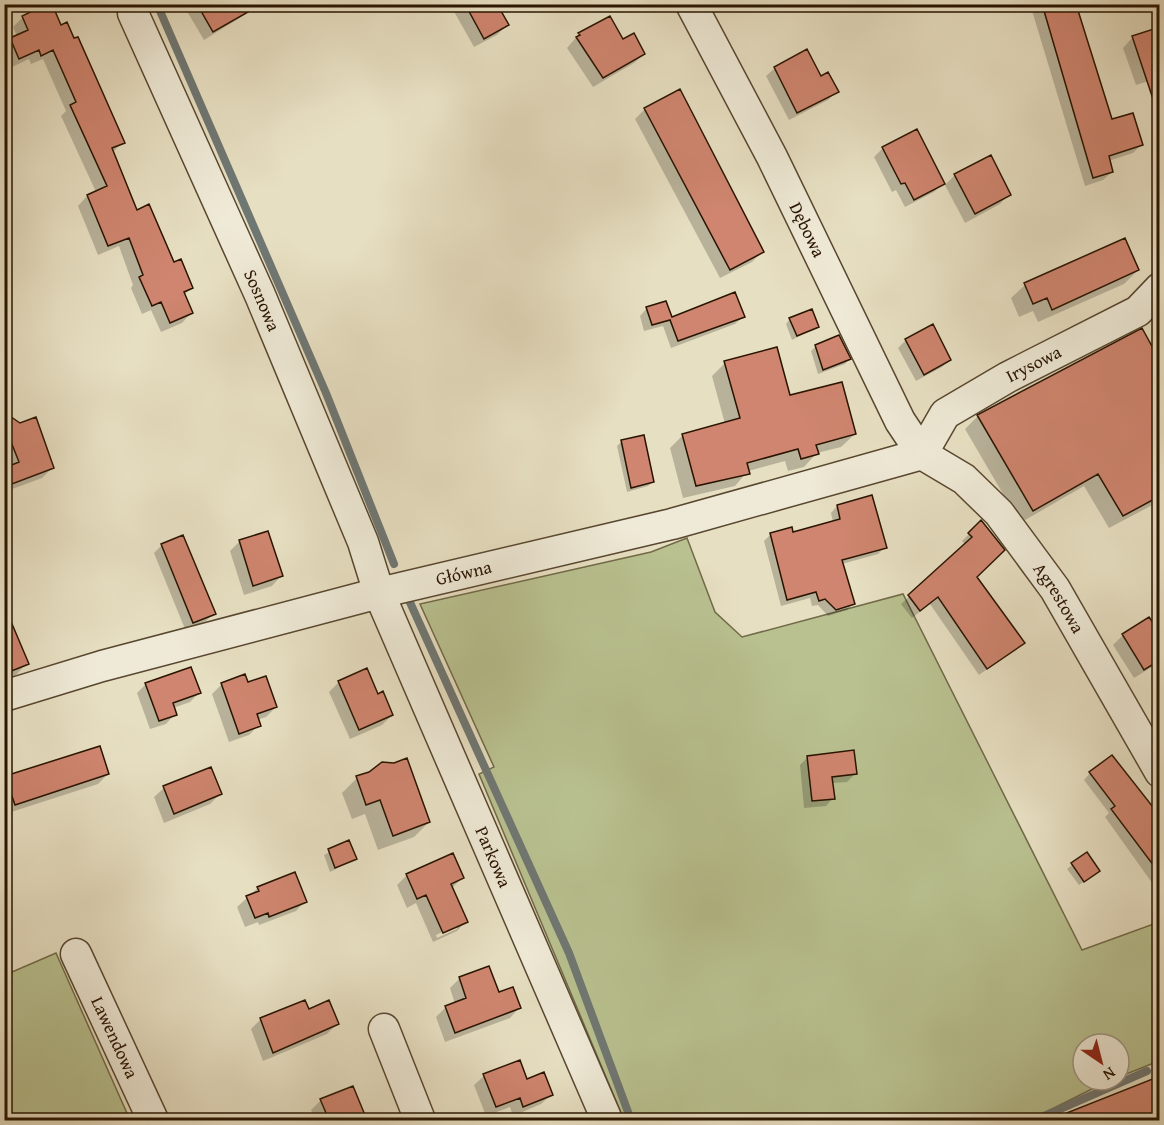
<svg xmlns="http://www.w3.org/2000/svg" width="1164" height="1125" viewBox="0 0 1164 1125" font-family="'Gentium Book Plus',serif">
<style>
.green{fill:#b9c190;stroke:#716a48;stroke-width:1.5}
.shadow{fill:#0003;fill-rule:evenodd}
.lines{fill:none;stroke-linecap:round;stroke-linejoin:round}
.stream{stroke:#6f7773;stroke-width:8}
.building{fill:#cf856f;stroke:#291400;stroke-width:1.5}
.minor-casing{stroke:#584730;stroke-width:33}
.minor{stroke:#efead7;stroke-width:30}
.labels{text-anchor:middle;stroke-width:4.5;stroke-linejoin:round;paint-order:stroke}
.street-label{font-size:18px;fill:#291400;stroke:#efead7}
</style>
<rect width="100%" height="100%" fill="#e7dfc2"/>
<filter id="stains"><feTurbulence type="fractalNoise" baseFrequency=".00333" numOctaves="4"/><feColorMatrix values="0 0 0 0 .2 0 0 0 0 .09 0 0 0 0 .02 0 0 0 .5 -.17"/></filter>
<radialGradient id="worn" r=".72"><stop offset=".6" stop-color="#630" stop-opacity="0"/><stop offset="1" stop-color="#630" stop-opacity=".3"/></radialGradient>
<path class="green" d="M 687,538 L 715,612 L 742,637 L 903,594 L 1082,950 L 1159,922 L 1159,1061 L 1119,1077 L 1119,1044 L 1083,1044 L 1083,1080 L 1110,1080 L 1030,1120 L 624,1120 L 479,774 L 494,767 L 420,604 L 651,552 Z
M 56,953 L 130,1120 L 5,1120 L 5,975 Z"/>
<path class="shadow" d="M 189,4 L 262,4 L 204,40 L 185,8 Z
M 455,4 L 496,4 L 507,25 L 497,35 L 474,47 L 452,8 Z
M 1030,4 L 1075,4 L 1111,121 L 1141,145 L 1133,153 L 1108,161 L 1112,172 L 1103,180 L 1085,186 Z
M 23,17 L 60,27 L 123,142 L 112,153 L 137,212 L 191,288 L 184,295 L 191,313 L 182,323 L 161,332 L 151,310 L 142,314 L 131,288 L 133,285 L 119,246 L 98,255 L 78,206 L 87,196 L 96,192 L 61,116 L 66,111 L 43,59 L 31,64 L 29,59 L 10,68 L 4,56 L 4,45 L 17,36 L 13,27 Z
M 1160,29 L 1155,79 L 1136,85 L 1123,48 L 1132,38 Z
M 579,34 L 622,41 L 644,54 L 634,63 L 593,87 L 567,48 Z
M 775,68 L 821,78 L 837,91 L 828,100 L 789,120 L 766,76 Z
M 645,109 L 762,252 L 752,262 L 720,278 L 635,119 Z
M 883,148 L 943,183 L 934,192 L 905,207 L 896,190 L 892,192 L 874,157 Z
M 955,175 L 1009,194 L 1000,204 L 965,223 L 945,185 Z
M 1138,270 L 1124,284 L 1038,322 L 1033,311 L 1019,317 L 1011,298 L 1025,285 Z
M 647,308 L 671,318 L 743,317 L 735,324 L 671,348 L 663,326 L 644,331 L 640,316 Z
M 790,319 L 817,327 L 792,340 L 786,324 Z
M 932,326 L 950,360 L 942,367 L 916,381 L 898,348 L 906,340 Z
M 816,346 L 849,359 L 845,364 L 818,374 L 811,351 Z
M 725,363 L 855,434 L 841,447 L 817,453 L 804,467 L 788,471 L 785,461 L 748,471 L 735,486 L 683,498 L 670,448 L 683,435 L 725,424 L 712,376 Z
M 1160,364 L 1160,501 L 1109,528 L 1084,486 L 1020,523 L 965,429 L 978,416 Z
M 4,414 L 52,468 L 42,478 L 4,492 L 4,469 L 8,468 L 4,459 Z
M 622,441 L 653,482 L 648,486 L 627,492 L 617,446 Z
M 837,506 L 885,547 L 878,554 L 842,564 L 854,603 L 847,610 L 828,616 L 818,605 L 812,606 L 810,598 L 781,606 L 764,541 L 771,534 L 792,534 L 833,522 L 831,513 Z
M 981,522 L 975,576 L 1023,643 L 979,675 L 930,604 L 912,618 L 901,604 L 966,545 L 962,541 Z
M 240,541 L 281,576 L 272,586 L 244,595 L 230,551 Z
M 162,545 L 214,613 L 206,621 L 185,629 L 154,553 Z
M 4,608 L 27,663 L 16,675 L 4,680 Z
M 1123,635 L 1160,636 L 1160,662 L 1134,678 L 1113,645 Z
M 339,682 L 377,695 L 392,715 L 382,725 L 350,739 L 329,692 Z
M 146,684 L 199,693 L 190,702 L 173,708 L 175,714 L 166,724 L 150,729 L 137,693 Z
M 222,684 L 247,684 L 276,707 L 266,717 L 257,720 L 259,725 L 249,735 L 229,742 L 212,694 Z
M 808,757 L 855,774 L 847,782 L 832,783 L 833,798 L 826,806 L 804,808 L 800,765 Z
M 394,764 L 429,822 L 414,837 L 378,850 L 365,814 L 352,819 L 342,793 L 357,778 L 369,773 L 378,765 Z
M 210,769 L 220,794 L 210,804 L 164,823 L 154,797 L 164,788 Z
M 1090,773 L 1160,819 L 1160,894 L 1105,817 L 1109,813 L 1084,780 Z
M 108,774 L 98,784 L 5,814 L 6,778 Z
M 348,842 L 355,859 L 330,872 L 324,855 Z
M 1086,854 L 1093,875 L 1079,885 L 1067,869 Z
M 407,875 L 462,878 L 452,888 L 466,921 L 457,931 L 433,942 L 416,903 L 407,908 L 397,885 ZM 457,925 L 457,929 L 437,938 L 436,935 Z
M 258,888 L 305,901 L 296,911 L 259,925 L 258,922 L 245,927 L 237,907 Z
M 488,968 L 498,994 L 519,1008 L 510,1018 L 445,1042 L 436,1017 L 446,1007 L 455,1004 L 450,988 L 459,979 Z
M 304,1002 L 308,1011 L 337,1024 L 327,1034 L 263,1061 L 251,1029 L 260,1020 Z
M 484,1076 L 526,1080 L 551,1095 L 541,1104 L 513,1116 L 510,1107 L 486,1116 L 474,1085 Z
M 1160,1077 L 1160,1120 L 1065,1120 L 1074,1112 Z
M 353,1088 L 366,1120 L 316,1120 L 311,1110 L 321,1100 Z"/>
<g class="lines">
<path class="stream" d="M 157,4 L 326,393 L 394,564
M 408,598 L 569,953 L 631,1120
M 1035,1120 L 1147,1071"/>
</g>
<path class="building" d="M 47,4 L 52,4 L 61,25 L 67,22 L 74,38 L 78,37 L 102,91 L 125,143 L 112,148 L 137,210 L 149,204 L 174,262 L 181,259 L 193,288 L 184,292 L 193,313 L 170,323 L 161,302 L 152,306 L 139,277 L 143,275 L 129,238 L 108,246 L 87,195 L 107,186 L 70,105 L 76,102 L 53,50 L 41,56 L 39,50 L 19,59 L 10,38 L 28,30 L 22,16 Z
M 197,4 L 262,4 L 213,32 Z
M 465,4 L 497,4 L 509,25 L 484,39 Z
M 1042,4 L 1076,4 L 1112,119 L 1133,113 L 1143,145 L 1109,156 L 1113,172 L 1093,178 Z
M 610,16 L 623,39 L 634,33 L 645,54 L 603,78 L 576,37 L 580,35 L 578,33 Z
M 1160,27 L 1160,108 L 1156,108 L 1132,36 Z
M 807,49 L 821,76 L 828,72 L 839,92 L 797,113 L 774,67 Z
M 680,89 L 764,252 L 730,270 L 644,108 Z
M 917,129 L 945,184 L 914,200 L 905,183 L 901,184 L 882,147 Z
M 991,155 L 1011,195 L 975,214 L 954,174 Z
M 1125,238 L 1139,270 L 1052,310 L 1047,298 L 1033,304 L 1024,283 Z
M 735,292 L 745,317 L 678,341 L 670,320 L 652,325 L 646,307 L 666,301 L 672,317 Z
M 812,309 L 819,327 L 797,336 L 789,318 Z
M 933,324 L 951,360 L 924,375 L 905,339 Z
M 1142,328 L 1160,361 L 1160,496 L 1123,516 L 1098,474 L 1033,511 L 977,415 Z
M 839,335 L 851,359 L 823,370 L 815,345 Z
M 777,347 L 790,395 L 842,382 L 856,434 L 816,445 L 819,454 L 801,459 L 798,449 L 747,463 L 750,474 L 696,486 L 682,434 L 740,418 L 724,361 Z
M 4,412 L 20,423 L 36,417 L 54,468 L 4,487 L 4,468 L 19,462 L 4,424 Z
M 644,435 L 654,482 L 631,488 L 621,440 Z
M 872,495 L 887,548 L 842,560 L 855,604 L 836,610 L 825,599 L 819,601 L 816,592 L 787,600 L 770,533 L 792,527 L 793,532 L 840,519 L 837,505 Z
M 981,520 L 1005,550 L 977,577 L 1025,643 L 987,669 L 938,597 L 920,611 L 908,595 L 972,537 L 968,533 Z
M 268,531 L 283,576 L 253,586 L 239,540 Z
M 183,535 L 216,614 L 193,623 L 161,544 Z
M 4,605 L 29,664 L 4,674 Z
M 1149,617 L 1160,633 L 1160,660 L 1144,670 L 1122,634 Z
M 191,667 L 201,693 L 173,703 L 177,715 L 159,721 L 145,683 Z
M 367,668 L 378,694 L 383,691 L 393,715 L 359,730 L 338,681 Z
M 245,674 L 248,682 L 266,676 L 277,707 L 257,714 L 261,726 L 239,734 L 221,683 Z
M 100,746 L 109,774 L 15,805 L 5,776 Z
M 854,750 L 857,774 L 832,777 L 835,799 L 812,801 L 807,756 Z
M 1112,755 L 1160,816 L 1160,874 L 1111,809 L 1115,806 L 1089,772 Z
M 407,758 L 430,822 L 393,836 L 380,800 L 366,805 L 356,776 L 369,772 L 382,762 L 394,763 Z
M 211,767 L 222,794 L 174,814 L 163,786 Z
M 349,840 L 357,859 L 335,868 L 328,849 Z
M 1087,852 L 1100,871 L 1084,882 L 1071,863 Z
M 453,853 L 464,878 L 451,884 L 468,922 L 443,933 L 426,895 L 417,899 L 406,874 Z
M 295,872 L 307,902 L 269,917 L 268,913 L 255,918 L 246,896 L 259,891 L 257,887 Z
M 489,966 L 499,992 L 513,987 L 521,1008 L 455,1033 L 445,1006 L 466,998 L 459,977 Z
M 305,1000 L 309,1009 L 329,1000 L 339,1024 L 273,1053 L 260,1018 Z
M 520,1060 L 527,1079 L 544,1072 L 553,1095 L 523,1107 L 520,1098 L 496,1107 L 483,1074 Z
M 1160,1076 L 1160,1120 L 1054,1120 L 1054,1118 Z
M 353,1086 L 367,1120 L 329,1120 L 320,1099 Z"/>
<g class="lines">
<defs>
<g id="minor">
<path id="s1" d="M 691,4 L 772,157 L 900,421 L 922,454 L 964,479 L 999,513 L 1055,589 L 1160,772"/>
<path id="s2" d="M 133,13 L 260,295 L 363,542 L 379,593 L 607,1120"/>
<path id="s3" d="M 922,454 L 945,414 L 1008,377 L 1138,311 L 1160,288"/>
<path id="s4" d="M 4,696 L 102,666 L 379,593 L 672,524 L 922,454"/>
<path id="s5" d="M 76,954 L 153,1120"/>
<path d="M 384,1029 L 420,1120"/>
</g>
</defs>
<use href="#minor" class="minor-casing"/>
<use href="#minor" class="minor"/>
</g>
<g class="labels">
<g class="street-label">
<text dy="6" stroke="none"><textPath href="#s1" startOffset="254">Dębowa</textPath></text>
<text dy="6" stroke="none"><textPath href="#s2" startOffset="315">Sosnowa</textPath></text>
<text dy="6" stroke="none"><textPath href="#s3" startOffset="148">Irysowa</textPath></text>
<text dy="6" stroke="none"><textPath href="#s4" startOffset="476">Główna</textPath></text>
<text dy="6" stroke="none"><textPath href="#s1" startOffset="708">Agrestowa</textPath></text>
<text dy="6" stroke="none"><textPath href="#s2" startOffset="918">Parkowa</textPath></text>
<text dy="6" stroke="none"><textPath href="#s5" startOffset="92">Lawendowa</textPath></text>
</g>
</g>
<rect width="1164" height="1125" fill="none" stroke="#e7dfc2" stroke-width="24"/>
<rect x="6" y="6" width="1152" height="1113" fill="none" stroke="#291400" stroke-width="3"/>
<rect x="12" y="12" width="1140" height="1101" fill="none" stroke="#291400" stroke-width="1.5"/>
<g transform="translate(1101 1062) rotate(145)"><circle r="28" fill="#efead7" stroke="#a09481" stroke-width="1.5"/>
<path d="M0-4.5L10 22L0 15L-10 22Z" fill="#8f2418"/>
<text y="-9" font-size="16" font-weight="bold" text-anchor="middle" fill="#291400">N</text>
</g>
<rect width="100%" height="100%" filter="url(#stains)"/>
<rect width="100%" height="100%" fill="url(#worn)"/>
</svg>
